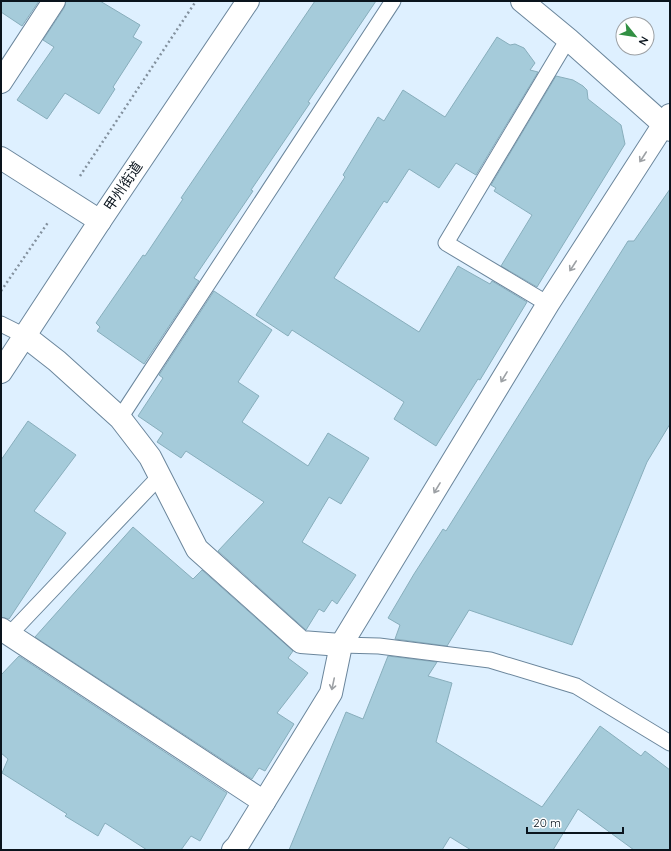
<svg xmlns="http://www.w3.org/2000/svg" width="671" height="851" viewBox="0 0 671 851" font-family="Quicksand,'Noto Sans JP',sans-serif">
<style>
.building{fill:#a5cbda;stroke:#88aebc}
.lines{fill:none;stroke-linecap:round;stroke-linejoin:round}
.lane-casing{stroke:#6b869c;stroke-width:17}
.street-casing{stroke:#6b869c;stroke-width:24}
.secondary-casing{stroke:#6b869c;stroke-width:24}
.highway-casing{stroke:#6b869c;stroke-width:24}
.path{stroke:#83919e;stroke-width:2.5;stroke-dasharray:2 3;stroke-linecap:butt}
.lane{stroke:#fff;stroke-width:15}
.street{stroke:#fff;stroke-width:22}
.secondary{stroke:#fff;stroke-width:22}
.highway{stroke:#fff;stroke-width:22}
.oneway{stroke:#9da1a5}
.labels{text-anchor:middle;stroke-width:4;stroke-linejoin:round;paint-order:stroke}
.street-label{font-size:14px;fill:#0a141d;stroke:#fff}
</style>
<rect width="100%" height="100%" fill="#def0ff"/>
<g class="building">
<polygon points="1,1 39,1 22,26 1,12"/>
<polygon points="66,1 100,1 140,25 133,37 142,42 113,87 115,89 99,114 65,93 47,119 17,100 54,47 43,40 64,8"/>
<polygon points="315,1 376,1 308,102 310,103 251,190 253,191 194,278 199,281 144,364 97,331 100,327 96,323 143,255 145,256 183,199 181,198"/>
<polygon points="497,37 510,45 515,44 524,48 535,63 530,70 538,72 476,175 456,163 439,188 409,169 387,203 384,201 334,278 419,332 458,266 490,284 492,281 527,302 480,380 478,379 436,446 394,419 404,402 292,330 288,336 256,315 345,177 343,175 378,117 384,121 403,90 445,117"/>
<polygon points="556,76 573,80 583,86 587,90 588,99 621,125 625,144 537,287 501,266 532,215 494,191 496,188 491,185"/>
<polygon points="670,189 670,424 647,462 572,645 469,610 447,646 395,639 400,625 388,618 414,574 443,529 446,531 628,241 634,241"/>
<polygon points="214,291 272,330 238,382 259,396 242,422 308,466 328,433 369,458 341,504 329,497 302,542 356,575 337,604 332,600 324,612 319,609 306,630 218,551 264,502 186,451 181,458 157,442 163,433 138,416 163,378 159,375"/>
<polygon points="28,421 76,455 34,511 66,533 9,619 1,617 1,460"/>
<polygon points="133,527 193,579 202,570 293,651 288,658 308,673 277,713 294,724 265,771 259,768 252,779 35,637"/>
<polygon points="19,656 227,793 200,841 191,836 181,850 147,850 105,823 98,836 65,816 67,814 2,773 8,759 1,753 1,675"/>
<polygon points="388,656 437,662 428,676 452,683 436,742 542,807 600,726 641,756 645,751 670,770 670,850 634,850 578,809 553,850 471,850 450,837 442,850 289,850 346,712 363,719"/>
</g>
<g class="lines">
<g class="lane-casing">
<g id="lane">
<polyline points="548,304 446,243 568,39"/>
<polyline points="1,324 25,336"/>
<polyline points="120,418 393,1"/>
<polyline points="9,635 160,476"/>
<polyline points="341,645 379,646 490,660 576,686 670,743"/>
</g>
</g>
<g class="street-casing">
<g id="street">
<polyline points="522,1 568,39 670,130"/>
<polyline points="1,82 54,1"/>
<polyline points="1,158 100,221"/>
<polyline points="25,336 57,361 120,418 150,457 197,549 301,642 341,645"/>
<polyline points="1,629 264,802"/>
<polyline points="233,850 237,846 331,693 341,645 548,304 664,124"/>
</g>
</g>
<g class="secondary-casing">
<polyline id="secondary" points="664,124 670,115"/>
</g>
<g class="highway-casing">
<polyline id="highway" points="1,372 100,221 248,1"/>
</g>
<g class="path">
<polyline points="80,176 196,1"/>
<polyline points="1,291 49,221"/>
</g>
<use href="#lane" class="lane"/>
<use href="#street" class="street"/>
<use href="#secondary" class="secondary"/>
<use href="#highway" class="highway"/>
</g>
<defs><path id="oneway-shaft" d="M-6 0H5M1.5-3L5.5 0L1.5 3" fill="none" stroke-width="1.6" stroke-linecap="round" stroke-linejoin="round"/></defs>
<g class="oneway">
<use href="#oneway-shaft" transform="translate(643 157) rotate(123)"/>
<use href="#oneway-shaft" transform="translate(573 266) rotate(123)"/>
<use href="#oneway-shaft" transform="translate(504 377) rotate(121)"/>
<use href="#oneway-shaft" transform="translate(437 488) rotate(121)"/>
<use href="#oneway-shaft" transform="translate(333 684) rotate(102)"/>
</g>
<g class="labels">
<g class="street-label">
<text transform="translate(123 186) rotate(-56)" y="5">甲州街道</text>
</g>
</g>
<rect width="671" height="851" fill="none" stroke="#0a141d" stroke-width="4"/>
<g transform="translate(635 36) rotate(120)"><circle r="19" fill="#ffffff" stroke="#9da1a5"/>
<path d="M0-3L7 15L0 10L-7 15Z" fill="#329043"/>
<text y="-6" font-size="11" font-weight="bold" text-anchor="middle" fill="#0a141d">N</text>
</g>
<path d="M527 827v6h96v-6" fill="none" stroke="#0a141d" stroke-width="2"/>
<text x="533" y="827" font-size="12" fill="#0a141d" stroke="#ffffff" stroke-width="3" paint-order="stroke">20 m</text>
</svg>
